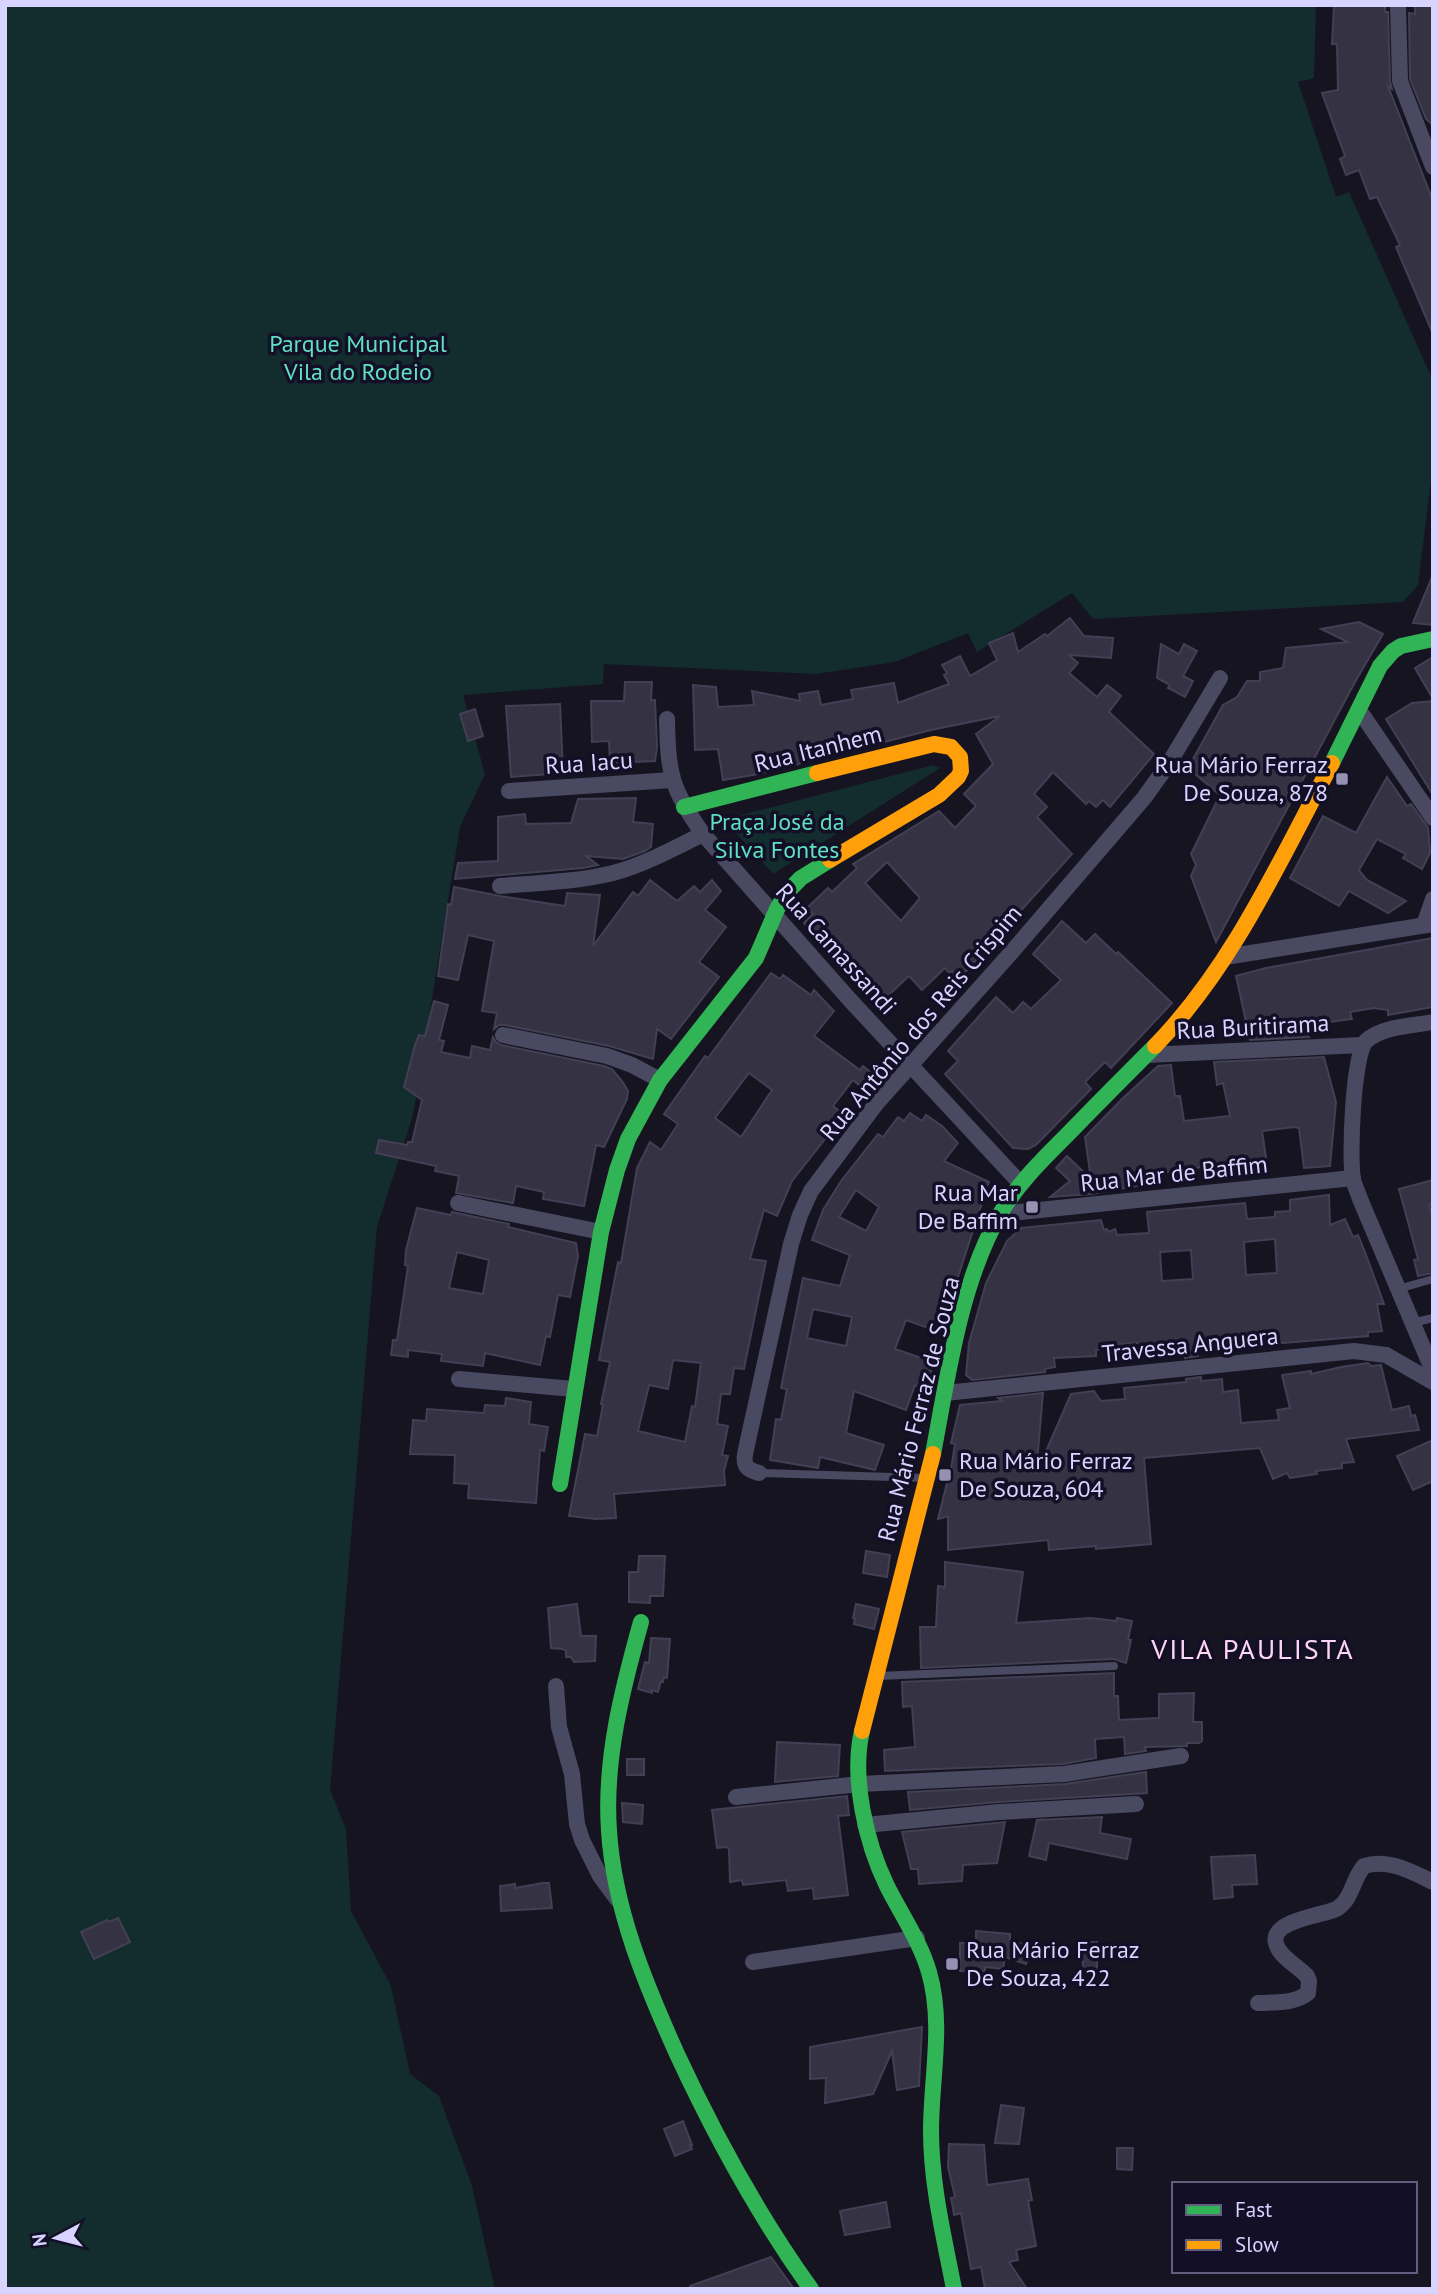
<svg xmlns="http://www.w3.org/2000/svg" width="1438" height="2294" viewBox="0 0 1438 2294" font-family="'PT Sans',sans-serif">
<style>
.green{fill:#132c2d}
.building{fill:#343243;stroke:#433f54;stroke-width:2;fill-rule:evenodd}
.lines{fill:none;stroke-linecap:round;stroke-linejoin:round}
.lane{stroke:#4a4962;stroke-width:8}
.street{stroke:#4a4962;stroke-width:16}
.fast{stroke:#30b455;stroke-width:16}
.slow{stroke:#ff9f0a;stroke-width:16}
.poi-dot{fill:#9591b1;stroke:#130f26;stroke-width:2.5}
.labels{text-anchor:middle;stroke-width:7;stroke-linejoin:round;paint-order:stroke}
.park-label{font-size:24px;fill:#5fe0c0;stroke:#130f26}
.street-label{font-size:24px;fill:#d9d4ff;stroke:#130f26}
.poi-label{font-size:24px;fill:#d9d4ff;stroke:#130f26;text-anchor:end}
.quarter-label{font-size:28px;letter-spacing:2px;fill:#ffd6f0;stroke:#130f26}
</style>
<rect width="100%" height="100%" fill="#161421"/>
<g class="green">
<polygon points="5,5 1316,5 1314,78 1298,82 1336,197 1349,192 1433,381 1433,465 1418,585 1403,602 1093,619 1072,593 977,652 968,633 895,662 816,674 604,664 603,684 463,695 485,774 460,827 413,1115 377,1227 330,1790 346,1829 351,1911 391,1986 410,2074 439,2096 472,2186 495,2289 5,2289"/>
<polygon points="933,765 940,768 773,874 727,823 730,818"/>
</g>
<g class="building">
<polygon points="1415,5 1433,6 1433,125 1426,119 1410,79 1409,13 1415,14"/>
<polygon points="1334,6 1385,6 1385,12 1388,12 1390,81 1392,89 1388,86 1433,201 1433,334 1396,247 1400,245 1377,197 1370,199 1359,170 1346,175 1340,159 1345,156 1322,93 1338,90 1337,44 1332,44"/>
<polygon points="1432,577 1433,625 1413,623"/>
<path d="M 1070,618 L 1084,636 L 1113,638 L 1111,658 L 1069,655 L 1078,663 L 1069,673 L 1097,697 L 1107,685 L 1121,696 L 1109,712 L 1154,754 L 1110,807 L 1103,800 L 1096,807 L 1089,801 L 1086,804 L 1053,772 L 1034,794 L 1047,807 L 1037,817 L 1072,854 L 959,979 L 952,971 L 949,973 L 945,968 L 922,990 L 909,976 L 879,1004 L 804,923 L 813,914 L 807,908 L 828,888 L 832,892 L 857,868 L 853,864 L 939,811 L 955,828 L 976,806 L 964,794 L 993,764 L 976,734 L 1000,716 L 931,730 L 759,774 L 723,780 L 718,749 L 695,750 L 693,685 L 716,687 L 718,707 L 754,705 L 752,691 L 800,701 L 799,694 L 818,691 L 821,705 L 853,699 L 851,690 L 894,683 L 898,703 L 949,684 L 944,675 L 947,673 L 942,665 L 960,656 L 970,676 L 997,660 L 989,643 L 1013,633 L 1018,652 L 1045,634 L 1047,636 ZM 887,862 L 920,898 L 901,921 L 865,883 Z"/>
<polygon points="1359,622 1383,634 1355,682 1216,942 1191,876 1196,865 1191,854 1220,795 1188,768 1223,705 1237,697 1247,681 1260,681 1260,672 1283,668 1286,648 1348,642 1321,629"/>
<polygon points="1161,644 1179,654 1184,644 1197,651 1183,676 1193,681 1185,697 1168,688 1170,685 1157,678"/>
<polygon points="1433,657 1433,699 1415,668"/>
<polygon points="625,682 652,682 651,700 655,700 657,747 655,761 610,763 609,741 592,742 591,701 624,701"/>
<polygon points="1433,701 1433,795 1386,719 1412,703"/>
<polygon points="560,704 563,773 511,777 506,706"/>
<polygon points="475,709 483,736 468,741 460,714"/>
<polygon points="1387,777 1407,806 1411,804 1428,827 1430,853 1422,869 1403,858 1406,854 1377,839 1359,870 1367,880 1406,901 1388,913 1349,891 1339,906 1290,878 1323,816 1356,833"/>
<polygon points="636,798 633,822 653,824 651,847 645,851 623,859 586,856 598,865 583,868 455,879 458,863 498,861 498,817 525,814 526,824 571,823 578,799"/>
<polygon points="650,880 677,901 694,886 700,892 712,880 721,891 705,910 726,927 699,962 719,977 671,1039 657,1029 653,1059 609,1046 505,1025 499,1025 494,1029 497,1013 482,1011 494,941 468,935 458,980 438,976 447,912 448,904 451,905 454,887 500,896 565,906 567,893 600,895 593,946 633,892 638,896"/>
<polygon points="1062,921 1086,943 1095,934 1116,954 1118,952 1172,1003 1111,1068 1105,1062 1085,1082 1091,1089 1036,1145 1028,1149 1013,1148 945,1074 958,1061 948,1051 996,997 1013,1013 1023,1002 1031,1009 1061,980 1033,954"/>
<polygon points="1433,938 1433,1007 1388,1015 1388,1010 1374,1008 1350,1012 1352,1019 1307,1025 1309,1037 1250,1040 1236,976 1266,968"/>
<path d="M 771,973 L 780,979 L 783,975 L 811,995 L 814,990 L 834,1011 L 814,1036 L 860,1070 L 863,1066 L 875,1076 L 864,1089 L 853,1080 L 833,1106 L 844,1115 L 792,1181 L 777,1216 L 764,1210 L 750,1259 L 766,1261 L 744,1369 L 734,1368 L 730,1394 L 721,1394 L 717,1424 L 728,1426 L 722,1455 L 728,1456 L 724,1471 L 725,1485 L 614,1494 L 616,1518 L 596,1519 L 569,1516 L 585,1434 L 597,1436 L 603,1405 L 601,1404 L 610,1362 L 599,1360 L 618,1262 L 621,1263 L 637,1168 L 650,1142 L 661,1150 L 678,1124 L 664,1114 L 705,1056 L 708,1058 ZM 749,1073 L 772,1090 L 741,1137 L 715,1118 ZM 673,1360 L 701,1363 L 695,1407 L 692,1406 L 685,1442 L 638,1431 L 649,1385 L 668,1389 Z"/>
<polygon points="434,1001 448,1005 439,1040 444,1041 441,1052 470,1058 472,1046 490,1050 493,1037 496,1042 501,1045 604,1066 612,1069 622,1081 628,1091 627,1099 604,1147 596,1145 584,1206 543,1199 544,1192 516,1186 513,1203 456,1193 459,1176 435,1171 436,1166 376,1153 379,1140 407,1145 408,1142 412,1142 422,1100 404,1087 415,1045 419,1035 425,1036"/>
<polygon points="1324,1057 1336,1102 1330,1166 1304,1168 1299,1128 1294,1127 1262,1131 1268,1171 1206,1176 1204,1167 1192,1168 1142,1176 1143,1185 1091,1194 1050,1197 1070,1181 1056,1168 1067,1156 1091,1179 1085,1137 1122,1099 1158,1066 1171,1065 1175,1096 1180,1096 1184,1121 1230,1116 1223,1083 1217,1085 1214,1062"/>
<path d="M 910,1113 L 922,1121 L 926,1115 L 942,1126 L 958,1143 L 944,1161 L 989,1182 L 980,1202 L 982,1203 L 940,1332 L 906,1320 L 895,1349 L 933,1362 L 927,1390 L 915,1385 L 906,1410 L 854,1391 L 846,1433 L 884,1445 L 875,1470 L 820,1457 L 818,1468 L 770,1460 L 776,1419 L 781,1420 L 787,1389 L 781,1388 L 803,1278 L 840,1286 L 850,1255 L 812,1240 L 823,1210 L 841,1181 L 878,1134 L 883,1137 L 898,1117 L 904,1121 ZM 856,1190 L 879,1207 L 866,1231 L 839,1217 ZM 813,1309 L 852,1317 L 846,1346 L 807,1338 Z"/>
<polygon points="1433,1180 1433,1203 1429,1205 1433,1218 1433,1273 1418,1276 1414,1260 1418,1259 1399,1189"/>
<path d="M 1329,1195 L 1330,1225 L 1345,1219 L 1353,1237 L 1358,1235 L 1368,1260 L 1384,1304 L 1377,1304 L 1382,1331 L 1368,1332 L 1368,1336 L 1197,1350 L 1198,1356 L 1185,1358 L 1184,1354 L 1140,1358 L 1140,1343 L 1109,1345 L 1109,1348 L 1096,1350 L 1096,1356 L 1054,1358 L 1055,1367 L 1045,1369 L 1045,1372 L 972,1380 L 966,1375 L 969,1343 L 986,1283 L 1007,1241 L 1021,1228 L 1101,1220 L 1104,1230 L 1107,1229 L 1108,1232 L 1115,1229 L 1117,1235 L 1149,1233 L 1147,1212 L 1245,1203 L 1247,1219 L 1275,1217 L 1275,1212 L 1290,1211 L 1290,1200 ZM 1275,1239 L 1277,1273 L 1246,1275 L 1244,1242 ZM 1191,1250 L 1193,1279 L 1162,1281 L 1160,1252 Z"/>
<path d="M 417,1208 L 451,1215 L 452,1212 L 509,1224 L 508,1227 L 576,1243 L 578,1256 L 570,1297 L 558,1295 L 550,1337 L 546,1336 L 540,1365 L 485,1353 L 483,1366 L 441,1361 L 442,1354 L 408,1350 L 408,1357 L 391,1355 L 393,1340 L 397,1340 L 408,1266 L 405,1265 L 406,1250 ZM 457,1252 L 489,1260 L 483,1294 L 449,1288 Z"/>
<polygon points="1368,1363 1371,1366 1381,1365 1392,1410 1409,1406 1411,1416 1415,1415 1419,1430 1346,1439 1354,1462 1342,1463 1342,1468 1316,1471 1317,1474 1290,1478 1287,1473 1273,1479 1260,1448 1144,1458 1151,1544 1096,1549 1096,1546 1049,1550 1048,1540 948,1550 948,1516 938,1519 952,1463 955,1444 951,1443 960,1405 1002,1401 998,1398 1043,1393 1036,1474 1071,1394 1094,1391 1101,1401 1125,1399 1124,1388 1186,1382 1186,1379 1201,1377 1201,1381 1222,1379 1223,1392 1238,1390 1241,1423 1279,1420 1277,1410 1290,1408 1282,1375 1311,1371 1311,1374 1341,1367"/>
<polygon points="506,1398 531,1402 529,1424 548,1427 544,1451 540,1450 536,1503 468,1498 469,1484 454,1483 455,1455 410,1454 413,1420 426,1421 427,1409 484,1413 485,1405 505,1406"/>
<polygon points="1433,1440 1433,1481 1413,1490 1397,1456"/>
<polygon points="866,1551 890,1555 887,1577 863,1573"/>
<polygon points="639,1556 665,1556 663,1596 650,1596 650,1603 629,1602 629,1572 638,1572"/>
<polygon points="945,1562 1023,1572 1016,1623 1091,1618 1116,1621 1117,1618 1132,1621 1128,1640 1131,1640 1126,1663 1114,1659 921,1668 920,1627 936,1627 938,1586 945,1587"/>
<polygon points="577,1604 581,1636 596,1636 595,1661 574,1662 571,1657 566,1657 566,1651 563,1649 551,1648 548,1608"/>
<polygon points="856,1604 879,1609 874,1629 854,1624 855,1619 853,1618"/>
<polygon points="651,1638 670,1639 667,1678 664,1677 663,1682 661,1681 658,1692 652,1690 652,1693 638,1689 645,1662 649,1663"/>
<polygon points="1114,1673 1114,1696 1118,1696 1119,1720 1159,1718 1159,1694 1194,1693 1193,1722 1202,1722 1202,1741 1199,1743 1187,1743 1187,1746 1145,1747 1146,1751 1125,1754 1124,1737 1095,1739 1096,1758 1063,1764 885,1771 884,1750 915,1747 912,1706 903,1707 902,1682"/>
<polygon points="777,1742 840,1745 838,1776 775,1782"/>
<rect x="627" y="1759" width="17" height="16"/>
<polygon points="1146,1772 1147,1793 998,1802 910,1810 908,1792 1065,1784"/>
<polygon points="847,1796 849,1815 838,1816 848,1895 814,1899 813,1888 788,1891 786,1880 743,1885 742,1880 730,1882 729,1849 727,1847 717,1848 712,1810"/>
<polygon points="622,1803 643,1805 642,1824 623,1822"/>
<polygon points="1102,1817 1100,1833 1131,1839 1127,1859 1049,1843 1046,1860 1029,1856 1037,1820"/>
<polygon points="1005,1822 997,1863 963,1865 962,1881 919,1884 918,1869 911,1869 902,1832"/>
<polygon points="1255,1855 1257,1884 1232,1885 1233,1897 1214,1899 1211,1857"/>
<polygon points="543,1883 549,1883 552,1908 501,1911 500,1886 515,1884 515,1888"/>
<polygon points="118,1918 130,1942 94,1959 81,1932 107,1920 109,1922"/>
<polygon points="976,1931 1010,1934 1010,1940 1013,1940 1013,1943 1033,1944 1026,1964 1005,1957 1003,1969 985,1967 985,1971 960,1971 960,1943 976,1943"/>
<polygon points="1082,1942 1097,1942 1097,1971 1083,1971"/>
<polygon points="922,2027 919,2086 897,2090 892,2051 873,2094 825,2103 826,2078 810,2079 810,2047"/>
<polygon points="1001,2105 1024,2108 1019,2144 995,2143"/>
<polygon points="683,2121 692,2145 690,2145 692,2149 675,2156 664,2129"/>
<polygon points="949,2144 984,2145 987,2185 1028,2179 1032,2200 1028,2201 1036,2246 1016,2250 1018,2260 1009,2262 1027,2289 985,2289 981,2267 971,2269 961,2213 954,2215 953,2208 951,2198 955,2197 948,2167"/>
<polygon points="1117,2148 1133,2148 1132,2170 1117,2169"/>
<polygon points="886,2202 890,2227 845,2235 840,2211"/>
<polygon points="771,2257 794,2289 690,2289 690,2286"/>
</g>
<g class="lines">
<g class="lane">
<polyline points="1398,1289 1433,1279"/>
<polyline points="1412,1323 1433,1318"/>
<polyline points="759,1473 925,1478"/>
<polyline points="878,1676 1114,1666"/>
</g>
<g class="street">
<polyline points="1398,5 1400,81 1433,167"/>
<polyline points="1359,710 1433,818"/>
<path d="M 667,719 C 668,774 671,789 703,834 L 850,1000 L 1021,1184"/>
<polyline points="509,791 672,780"/>
<path d="M 500,886 C 537,883 576,882 613,873 C 644,865 674,848 703,834"/>
<polyline points="1424,925 1433,899"/>
<polyline points="1225,957 1433,924"/>
<path d="M 1433,1022 C 1412,1026 1383,1026 1366,1041 C 1353,1054 1349,1158 1353,1179 C 1354,1185 1358,1192 1360,1199 L 1433,1371"/>
<polyline points="503,1035 607,1056 632,1065 660,1080"/>
<polyline points="1146,1055 1362,1045"/>
<polyline points="458,1203 601,1232"/>
<polyline points="1000,1214 1353,1178"/>
<polyline points="459,1379 574,1389"/>
<polyline points="945,1393 1354,1351 1386,1355 1433,1382"/>
<path d="M 759,1473 C 748,1470 743,1467 745,1454 L 791,1244 L 800,1215 L 811,1191 L 876,1104 L 1010,954 L 1144,798 L 1169,763 L 1220,678"/>
<polyline points="556,1686 559,1727 572,1774 577,1824 582,1840 600,1876 617,1899"/>
<polyline points="736,1797 860,1784 1064,1774 1181,1756"/>
<polyline points="865,1825 999,1812 1136,1804"/>
<polyline points="753,1962 917,1938"/>
<path d="M 1258,2003 C 1275,2002 1294,2004 1308,1993 L 1309,1981 L 1307,1976 C 1299,1968 1289,1962 1282,1954 C 1254,1920 1324,1917 1338,1908 C 1352,1899 1353,1878 1364,1866 C 1388,1858 1412,1872 1433,1882"/>
</g>
<g class="fast">
<polyline points="1332,763 1380,666 1393,651 1401,646 1433,639"/>
<polyline points="684,807 817,773"/>
<path d="M 933,1454 C 948,1375 960,1284 1000,1214 C 1018,1183 1044,1158 1069,1133 C 1097,1104 1126,1075 1155,1046"/>
<polyline points="560,1484 601,1232 617,1170 628,1139 660,1080 756,958 777,909 788,891 801,878 830,860"/>
<path d="M 641,1622 C 622,1690 604,1760 609,1831 C 614,1909 645,1983 677,2054 C 715,2136 758,2215 811,2289"/>
<path d="M 862,1731 C 851,1778 866,1843 887,1886 C 901,1914 920,1941 929,1972 C 944,2024 931,2078 931,2131 C 931,2184 944,2237 954,2289"/>
</g>
<g class="slow">
<polyline points="817,773 934,744 951,747 960,757 961,771 958,777 939,795 830,860"/>
<path d="M 1155,1046 C 1233,966 1280,860 1332,763"/>
<polyline points="862,1731 933,1454"/>
</g>
</g>
<g class="poi-dot">
<rect x="1335" y="772" width="14" height="14" rx="3.5"/>
<rect x="1025" y="1200" width="14" height="14" rx="3.5"/>
<rect x="938" y="1468" width="14" height="14" rx="3.5"/>
<rect x="945" y="1957" width="14" height="14" rx="3.5"/>
</g>
<g class="labels">
<g class="park-label">
<text x="358" y="352">Parque Municipal<tspan x="358" dy="28">Vila do Rodeio</tspan></text>
<text x="777" y="830">Praça José da<tspan x="777" dy="28">Silva Fontes</tspan></text>
</g>
<g class="street-label">
<text transform="translate(818 749) rotate(-14)" y="8">Rua Itanhem</text>
<text transform="translate(589 763) rotate(-4)" y="8">Rua Iacu</text>
<text transform="translate(836 949) rotate(48)" y="8">Rua Camassandi</text>
<text transform="translate(921 1023) rotate(-50)" y="8">Rua Antônio dos Reis Crispim</text>
<text transform="translate(1253 1027) rotate(-3)" y="8">Rua Buritirama</text>
<text transform="translate(1174 1174) rotate(-6)" y="8">Rua Mar de Baffim</text>
<text transform="translate(1190 1345) rotate(-6)" y="8">Travessa Anguera</text>
<text transform="translate(919 1409) rotate(-76)" y="8">Rua Mário Ferraz de Souza</text>
</g>
<g class="poi-label">
<text x="1328" y="773">Rua Mário Ferraz<tspan x="1328" dy="28">De Souza, 878</tspan></text>
<text x="1018" y="1201">Rua Mar<tspan x="1018" dy="28">De Baffim</tspan></text>
<text x="959" y="1469" text-anchor="start">Rua Mário Ferraz<tspan x="959" dy="28">De Souza, 604</tspan></text>
<text x="966" y="1958" text-anchor="start">Rua Mário Ferraz<tspan x="966" dy="28">De Souza, 422</tspan></text>
</g>
<g class="quarter-label">
<text x="1253" y="1659">VILA PAULISTA</text>
</g>
</g>
<rect width="1438" height="2294" fill="none" stroke="#d9d4ff" stroke-width="14"/>
<rect x="1172" y="2182" width="245" height="91" fill="#130f26" stroke="#625e7d" stroke-width="2"/>
<rect x="1186" y="2205" width="35" height="10" fill="#30b455" stroke="#625e7d" stroke-width="2"/>
<text x="1235" y="2217" font-size="21" fill="#d9d4ff">Fast</text>
<rect x="1186" y="2240" width="35" height="10" fill="#ff9f0a" stroke="#625e7d" stroke-width="2"/>
<text x="1235" y="2252" font-size="21" fill="#d9d4ff">Slow</text>
<g transform="translate(56 2238) rotate(263)" stroke="#130f26" stroke-width="5" paint-order="stroke">
<path d="M0-5L12 26L0 18L-12 26Z" fill="#d9d4ff"/>
<text y="-10" font-size="19" font-weight="bold" text-anchor="middle" fill="#d9d4ff">N</text>
</g>
</svg>
